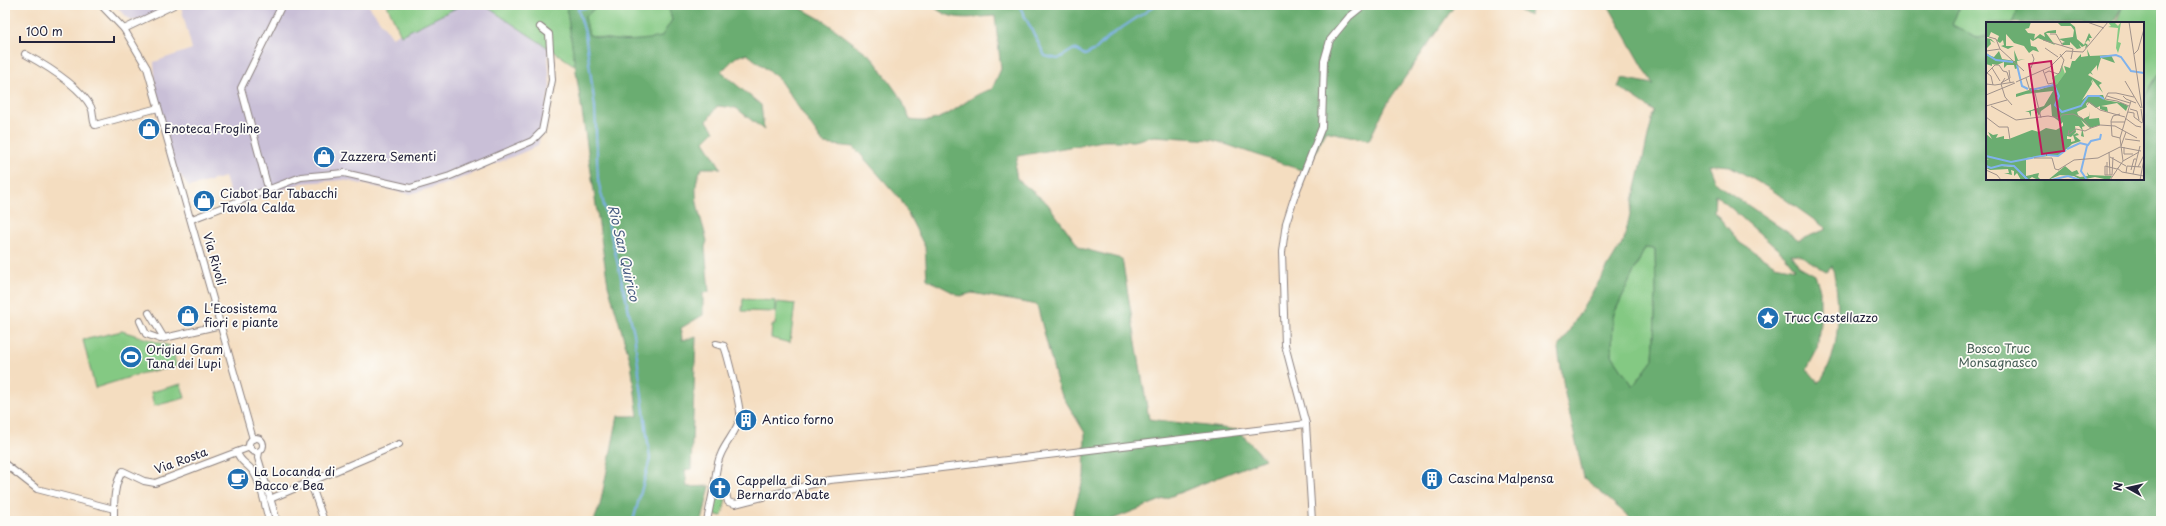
<svg xmlns="http://www.w3.org/2000/svg" width="2166" height="526" viewBox="0 0 2166 526" font-family="'Playpen Sans',sans-serif">
<style>
.industrial{fill:#c9bfd7}
.green{fill:#84c983;stroke:#53765f}
.forest{fill:#6bad71;stroke:#466856;fill-rule:evenodd}
.lines{fill:none;stroke-linecap:round;stroke-linejoin:round}
.stream{stroke:#7fb2ec;stroke-width:2}
.minor-casing{stroke:#8b807e;stroke-width:8}
.minor{stroke:#fff;stroke-width:6}
.labels{text-anchor:middle;stroke-width:3.5;stroke-linejoin:round;paint-order:stroke}
.poi-label{font-size:12px;fill:#22223b;stroke:#fdfcf7;text-anchor:start}
.street-label{font-size:12px;fill:#22223b;stroke:#fdfcf7}
.park-label{font-size:12px;fill:#445c54;stroke:#fdfcf7}
.water-label{font-size:13px;font-style:italic;fill:#475c82;stroke:#fdfcf7}
.inset-river{fill:none;stroke:#7fb2ec;stroke-width:2}
.inset-road{fill:none;stroke:#a0928b;stroke-width:1}
.view{fill:#c2185b;fill-opacity:0.15;stroke:#c2185b;stroke-width:2}
.inset-edge{fill:none;stroke:#22223b;stroke-width:2}
</style>
<rect width="100%" height="100%" fill="#fdfcf7"/>
<filter id="ink" filterUnits="userSpaceOnUse"><feTurbulence type="fractalNoise" baseFrequency=".025" numOctaves="2"/><feDisplacementMap in="SourceGraphic" scale="8" xChannelSelector="R" yChannelSelector="G"/><feConvolveMatrix kernelMatrix="1 2 1 2 8 2 1 2 1" color-interpolation-filters="sRGB"/></filter>
<filter id="wash" filterUnits="userSpaceOnUse"><feTurbulence type="fractalNoise" baseFrequency=".012" numOctaves="4" result="noise"/><feDisplacementMap in="SourceGraphic" scale="16" xChannelSelector="R" yChannelSelector="G"/><feGaussianBlur stdDeviation="0.9" result="paint"/><feColorMatrix in="noise" values="0 0 0 0 0 0 0 0 0 0 0 0 0 0 0 0 0 1.4 0 .05"/><feComposite in="paint" operator="in"/></filter>
<g filter="url(#wash)">
<rect width="100%" height="100%" fill="#f4ddc0"/>
<polygon class="industrial" points="115,5 368,5 392,37 452,5 505,5 546,22 550,87 538,146 452,182 410,194 343,180 302,183 234,207 225,177 189,187 169,160 157,112 154,62 192,49 181,7 131,21"/>
<g class="green">
<polygon points="387,5 462,5 401,35"/>
<polygon points="484,5 566,5 577,67"/>
<path d="M 619,5 L 668,5 L 672,20 L 661,38 C 634,42 616,42 589,35 L 585,17 L 595,8 Z"/>
<polygon points="1960,5 2017,5 2019,15 2014,23 1987,23 1987,36 1979,38 1952,25"/>
<polygon points="2123,5 2161,5 2161,70 2143,99 2143,23 2116,23"/>
<polygon points="1645,248 1655,249 1656,293 1653,360 1633,386 1612,355 1613,316"/>
<polygon points="743,299 775,301 775,312 742,311"/>
<polygon points="777,302 795,304 790,343 771,338 772,325 775,325"/>
<polygon points="122,331 173,347 176,367 143,373 95,388 83,340"/>
<polygon points="181,384 185,398 154,406 151,392"/>
<polygon points="716,499 726,499 722,516 713,515"/>
</g>
<g class="forest">
<path d="M 566,5 L 619,5 L 595,8 L 585,17 L 589,35 C 616,42 634,42 661,37 L 672,20 L 668,5 L 795,5 L 824,21 L 872,57 L 902,100 L 910,120 C 950,127 959,98 992,89 L 1001,69 L 995,16 C 972,17 950,23 932,5 L 1455,5 L 1388,102 L 1369,140 L 1325,131 L 1307,172 L 1213,140 L 1154,136 L 1134,141 L 1103,141 L 1018,156 L 1015,168 L 1017,179 L 1047,203 L 1080,248 L 1122,259 L 1149,419 L 1238,430 L 1265,459 L 1108,521 L 1071,521 L 1084,477 L 1085,433 L 1059,390 L 1037,305 L 972,293 L 960,296 L 927,279 L 925,247 L 901,200 L 854,147 L 824,144 L 778,78 L 747,54 L 736,57 L 721,72 L 761,105 L 764,130 L 736,108 L 717,106 L 707,121 L 714,131 L 704,141 L 721,168 L 702,168 C 688,189 702,219 707,241 L 705,247 L 709,292 L 703,293 L 703,315 L 681,328 L 682,340 L 696,337 L 691,469 L 685,470 L 687,487 L 710,486 L 702,521 L 594,521 L 600,505 L 618,416 L 638,416 L 631,363 L 608,285 Z"/>
<polygon points="1511,5 1533,5 1529,16"/>
<path d="M 1608,5 L 1960,5 L 1952,25 L 1979,38 L 1987,36 L 1987,179 L 2143,179 L 2143,99 L 2161,70 L 2161,521 L 1634,521 L 1584,478 L 1565,394 L 1558,349 L 1624,240 L 1654,111 L 1618,87 L 1622,78 L 1653,84 ZM 1708,164 L 1730,166 L 1772,190 L 1827,229 L 1799,240 L 1721,187 L 1715,182 ZM 1715,194 L 1785,256 L 1795,269 L 1775,265 L 1740,243 L 1714,211 ZM 1645,248 L 1655,249 L 1656,293 L 1653,360 L 1633,386 L 1612,355 L 1613,316 ZM 1791,254 L 1800,255 L 1826,271 L 1832,266 C 1841,299 1842,354 1819,383 L 1807,369 L 1817,350 L 1820,322 L 1820,290 L 1815,275 L 1799,266 Z"/>
<polygon points="2020,5 2123,5 2113,23 2012,23"/>
</g>
<g class="lines">
<g class="stream">
<polyline points="600,5 578,9 585,33 595,107 598,180 634,333 650,459 633,521"/>
<polyline points="1019,5 1045,56 1058,59 1074,49 1085,55 1095,50 1108,37 1156,5"/>
</g>
</g>
</g>
<g filter="url(#ink)">
<g class="lines">
<g class="minor-casing">
<g id="minor">
<polyline points="101,5 124,29 147,68 253,439"/>
<polyline points="124,29 174,5"/>
<path d="M 25,54 C 45,65 80,86 91,107 C 94,113 92,119 95,125 L 158,108"/>
<polyline points="268,188 241,88 282,5"/>
<polyline points="192,219 301,177 344,173 410,188 450,176 532,141 542,131 552,80 549,34 540,27"/>
<polyline points="149,313 164,338"/>
<polyline points="140,321 146,334 160,339 221,325"/>
<circle cx="256" cy="445" r="7"/>
<path d="M 237,452 C 240,463 249,464 254,473 C 262,486 265,506 269,521"/>
<polyline points="259,452 258,458 277,521"/>
<polyline points="5,464 37,489 114,509"/>
<polyline points="310,481 324,521"/>
<path d="M 715,481 C 716,472 717,462 721,454 C 726,442 737,431 740,418 C 742,412 727,353 724,346 L 716,344"/>
<polyline points="270,499 399,444"/>
<path d="M 114,521 C 114,506 113,484 123,471 L 144,481 L 155,483 L 250,447"/>
<polyline points="707,521 715,481 724,484 728,502 735,504 829,480 883,475 1306,424"/>
<polyline points="1312,521 1306,424 1285,345 1282,252 1286,223 1295,195 1322,127 1324,61 1330,40 1349,17 1364,5"/>
</g>
</g>
<use href="#minor" class="minor"/>
</g>
</g>
<defs>
<g id="shop-disc" transform="scale(1.15)"><circle r="9.5" fill="#1f6fb2" stroke="#fdfcf7"/><path d="M-5-2.5h2.3a2.7 3.5 0 0 1 5.4 0H5L5.5 6h-11ZM-1.5-2.5h3a1.5 2.3 0 0 0-3 0Z" fill="#fff"/></g>
<g id="sight-disc" transform="scale(1.15)"><circle r="9.5" fill="#1f6fb2" stroke="#fdfcf7"/><path d="M0-6L1.8-2.2L6-1.7L2.9 1.2L3.7 5.4L0 3.3L-3.7 5.4L-2.9 1.2L-6-1.7L-1.8-2.2Z" fill="#fff"/></g>
<g id="stadium-disc" transform="scale(1.15)"><circle r="9.5" fill="#1f6fb2" stroke="#fdfcf7"/><path d="M0-5a6.5 5 0 1 0 0 10a6.5 5 0 1 0 0-10ZM-3.5-1.8h7v3.6h-7Z" fill="#fff"/></g>
<g id="building-disc" transform="scale(1.15)"><circle r="9.5" fill="#1f6fb2" stroke="#fdfcf7"/><path d="M-4-6H4V6H1V3H-1V6H-4ZM-2.5-4.3h1.7v1.8h-1.7ZM.8-4.3h1.7v1.8H.8ZM-2.5-1h1.7V.8h-1.7ZM.8-1h1.7V.8H.8Z" fill="#fff"/></g>
<g id="cafe-disc" transform="scale(1.15)"><circle r="9.5" fill="#1f6fb2" stroke="#fdfcf7"/><path d="M-5.5-4.5H6V0H3Q3 3.5 0 3.5H-2.5Q-5.5 3.5-5.5 0ZM3-3.2v2h1.7v-2ZM-6 4.5H4V6H-6Z" fill="#fff"/></g>
<g id="church-disc" transform="scale(1.15)"><circle r="9.5" fill="#1f6fb2" stroke="#fdfcf7"/><path d="M-1.2-6h2.4v3.5h3.3v2.4h-3.3V6h-2.4V-.1h-3.3v-2.4h3.3Z" fill="#fff"/></g>
</defs>
<g fill-rule="evenodd">
<use href="#shop-disc" x="149" y="129"/>
<use href="#shop-disc" x="324" y="157"/>
<use href="#shop-disc" x="204" y="201"/>
<use href="#shop-disc" x="188" y="316"/>
<use href="#sight-disc" x="1768" y="318"/>
<use href="#stadium-disc" x="131" y="357"/>
<use href="#building-disc" x="746" y="420"/>
<use href="#cafe-disc" x="238" y="479"/>
<use href="#building-disc" x="1432" y="479"/>
<use href="#church-disc" x="720" y="488"/>
</g>
<g class="labels">
<g class="poi-label">
<text x="164" y="133">Enoteca Frogline</text>
<text x="340" y="161">Zazzera Sementi</text>
<text x="220" y="198">Ciabot Bar Tabacchi<tspan x="220" dy="14">Tavola Calda</tspan></text>
<text x="204" y="313">L'Ecosistema<tspan x="204" dy="14">fiori e piante</tspan></text>
<text x="1784" y="322">Truc Castellazzo</text>
<text x="146" y="354">Origial Gram<tspan x="146" dy="14">Tana dei Lupi</tspan></text>
<text x="762" y="424">Antico forno</text>
<text x="254" y="476">La Locanda di<tspan x="254" dy="14">Bacco e Bea</tspan></text>
<text x="1448" y="483">Cascina Malpensa</text>
<text x="736" y="485">Cappella di San<tspan x="736" dy="14">Bernardo Abate</tspan></text>
</g>
<g class="street-label">
<text transform="translate(214 259) rotate(74)" y="4">Via Rivoli</text>
<text transform="translate(181 461) rotate(-20)" y="4">Via Rosta</text>
</g>
<g class="park-label">
<text x="1998" y="353">Bosco Truc<tspan x="1998" dy="14">Monsagnasco</tspan></text>
</g>
<g class="water-label">
<text transform="translate(624 253) rotate(77)" y="5">Rio San Quirico</text>
</g>
</g>
<g transform="translate(1986 22)">
<rect width="158" height="158" fill="#f4ddc0"/>
<path d="M 122,0 L 128,0 L 132,4 L 135,0 L 132,20 L 135,21 L 132,31 L 130,26 L 132,6 L 122,5 L 125,4 ZM 76,43 L 79,52 L 71,62 L 66,63 L 68,59 L 66,56 L 73,51 Z" fill="#84c983"/>
<path d="M 0,0 L 45,0 L 43,6 L 39,7 L 42,11 L 49,12 L 48,17 L 54,12 L 59,15 L 58,11 L 62,9 L 70,8 L 70,11 L 60,11 L 69,23 L 52,16 L 47,19 L 44,17 L 45,24 L 50,25 L 53,30 L 47,28 L 43,31 L 38,24 L 28,21 L 20,12 L 20,24 L 28,24 L 22,27 L 15,24 L 18,23 L 17,18 L 14,21 L 11,19 L 13,14 L 5,10 L 3,15 L 0,15 ZM 71,0 L 83,0 L 89,5 L 91,17 L 98,23 L 103,11 L 106,16 L 103,16 L 104,20 L 102,18 L 99,21 L 102,23 L 99,27 L 100,23 L 96,25 L 93,22 L 95,26 L 91,27 L 84,20 L 84,23 L 77,23 L 76,21 L 79,20 L 73,17 L 87,15 L 88,8 L 85,4 L 75,4 ZM 0,16 L 5,17 L 9,21 L 4,18 L 5,22 L 1,26 L 0,31 L 5,34 L 8,35 L 13,29 L 16,37 L 29,39 L 28,28 L 32,38 L 39,37 L 31,39 L 33,53 L 32,46 L 29,47 L 28,43 L 21,43 L 18,46 L 18,40 L 11,43 L 6,42 L 6,44 L 0,42 ZM 101,27 L 104,34 L 125,33 L 129,41 L 115,36 L 111,49 L 111,43 L 105,50 L 107,53 L 104,51 L 102,53 L 116,61 L 113,63 L 117,71 L 106,57 L 107,61 L 105,58 L 106,62 L 96,78 L 102,73 L 117,73 L 119,78 L 136,81 L 142,84 L 140,89 L 131,81 L 115,84 L 121,85 L 122,90 L 114,87 L 114,84 L 110,86 L 102,80 L 100,82 L 101,85 L 91,90 L 92,93 L 97,97 L 103,94 L 104,89 L 103,97 L 113,96 L 114,103 L 104,106 L 95,98 L 99,104 L 96,105 L 98,115 L 95,114 L 96,108 L 93,104 L 89,104 L 90,110 L 85,115 L 81,114 L 81,117 L 85,117 L 85,120 L 89,119 L 87,113 L 91,111 L 93,113 L 89,114 L 95,119 L 86,122 L 74,133 L 40,136 L 40,154 L 53,151 L 52,155 L 54,157 L 52,158 L 46,155 L 42,158 L 25,143 L 5,146 L 0,143 L 0,137 L 3,138 L 0,136 L 0,112 L 6,117 L 2,110 L 7,113 L 12,112 L 10,116 L 18,114 L 18,117 L 23,117 L 46,108 L 53,110 L 60,106 L 70,108 L 77,104 L 77,100 L 74,103 L 74,100 L 66,94 L 65,82 L 55,89 L 53,94 L 50,88 L 45,89 L 45,95 L 43,90 L 39,90 L 58,84 L 67,69 L 40,72 L 30,75 L 30,72 L 43,68 L 44,66 L 52,68 L 71,62 L 80,50 L 78,44 L 84,46 L 86,39 L 89,39 L 95,32 L 95,35 L 102,34 ZM 17,144 L 28,145 L 41,158 L 35,158 L 31,151 L 28,154 L 28,149 L 25,148 L 26,153 L 18,151 L 23,151 L 22,147 L 4,148 L 0,146 ZM 79,144 L 86,150 L 91,148 L 93,152 L 89,153 L 94,155 L 102,154 L 101,150 L 103,153 L 126,154 L 123,158 L 109,155 L 95,158 L 88,154 L 74,153 L 62,158 Z" fill="#6bad71"/>
<path class="inset-river" d="M 0,32 L 10,38 L 27,40M 114,35 L 130,33 L 135,35 L 145,49 L 158,51M 31,43 L 36,64 L 42,67M 45,68 L 68,63 L 73,74 L 69,83 L 76,90 L 95,84 L 102,74 L 113,74 L 118,77M 81,127 L 94,121 L 102,123 L 105,119 L 114,117 L 115,112M 61,133 L 72,134 L 80,128M 0,134 L 25,140 L 60,133M 0,144 L 5,146 L 16,143 L 28,144 L 42,158M 65,158 L 82,154 L 94,158M 101,158 L 95,149 L 101,124"/>
<path class="inset-road" d="M 101,0 L 118,6M 143,0 L 156,86M 64,12 L 70,12 L 77,24 L 87,27 L 85,37M 3,15 L 10,17 L 14,27 L 38,49M 57,18 L 77,24M 59,26 L 72,35M 0,29 L 14,27M 148,32 L 152,28 L 158,7M 9,43 L 13,43 L 17,49 L 21,50 L 24,60M 6,46 L 14,59M 45,46 L 48,37 L 46,32M 57,48 L 62,62 L 67,61M 1,51 L 5,54 L 7,63M 59,51 L 63,49 L 72,52 L 74,50 L 78,38 L 74,32M 0,52 L 9,43M 48,52 L 64,45 L 80,29 L 97,30 L 122,0M 19,56 L 15,62 L 19,75 L 26,83M 40,56 L 44,69 L 49,71 L 55,96M 0,59 L 0,62 L 9,63 L 28,60M 139,59 L 155,86M 30,60 L 48,52M 15,61 L 24,56 L 23,48M 130,71 L 122,71 L 119,77 L 131,79 L 143,84M 130,71 L 148,75M 0,73 L 29,61M 121,74 L 144,81M 137,74 L 140,77 L 150,81M 101,83 L 103,80 L 114,88 L 139,95M 0,84 L 21,78M 5,84 L 30,98 L 62,94 L 74,96 L 76,93 L 87,92 L 96,96 L 105,106 L 114,103 L 129,104 L 151,116M 144,87 L 151,89 L 153,98M 155,87 L 157,101M 142,90 L 148,91 L 148,95 L 156,101M 134,92 L 127,94 L 125,99 L 126,114 L 134,116M 0,95 L 13,105 L 22,105 L 24,118M 139,96 L 150,104 L 155,105M 125,100 L 139,100M 83,108 L 82,113 L 90,107 L 99,109 L 105,106M 139,117 L 154,119M 135,124 L 140,110M 138,125 L 138,132 L 147,132M 123,130 L 124,153M 124,135 L 140,144M 48,136 L 66,136 L 69,147 L 73,148M 137,139 L 134,116 L 145,79M 152,145 L 158,133M 131,146 L 136,150 L 158,154M 0,148 L 11,153 L 15,158M 72,148 L 88,138 L 112,136 L 134,125 L 155,129M 145,148 L 148,137 L 150,137M 140,151 L 141,144 L 155,145M 147,152 L 154,124M 121,153 L 121,140M 126,153 L 119,153 L 119,144 L 131,147M 126,153 L 127,135M 124,158 L 137,139 L 153,130M 154,158 L 158,137"/>
<path class="view" d="M 65,39 L 78,129 L 56,132 L 43,42 Z"/>
<rect width="158" height="158" class="inset-edge"/>
</g>
<rect width="2166" height="526" fill="none" stroke="#fdfcf7" stroke-width="20"/>
<g transform="translate(2128 488) rotate(278)" stroke="#fdfcf7" stroke-width="3" paint-order="stroke">
<path d="M0-3L7 15L0 10L-7 15Z" fill="#22223b"/>
<text y="-6" font-size="11" font-weight="bold" text-anchor="middle" fill="#22223b">N</text>
</g>
<path d="M20 36v6h94v-6" fill="none" stroke="#22223b" stroke-width="2"/>
<text x="26" y="36" font-size="12" fill="#22223b" stroke="#fdfcf7" stroke-width="3" paint-order="stroke">100 m</text>
</svg>
